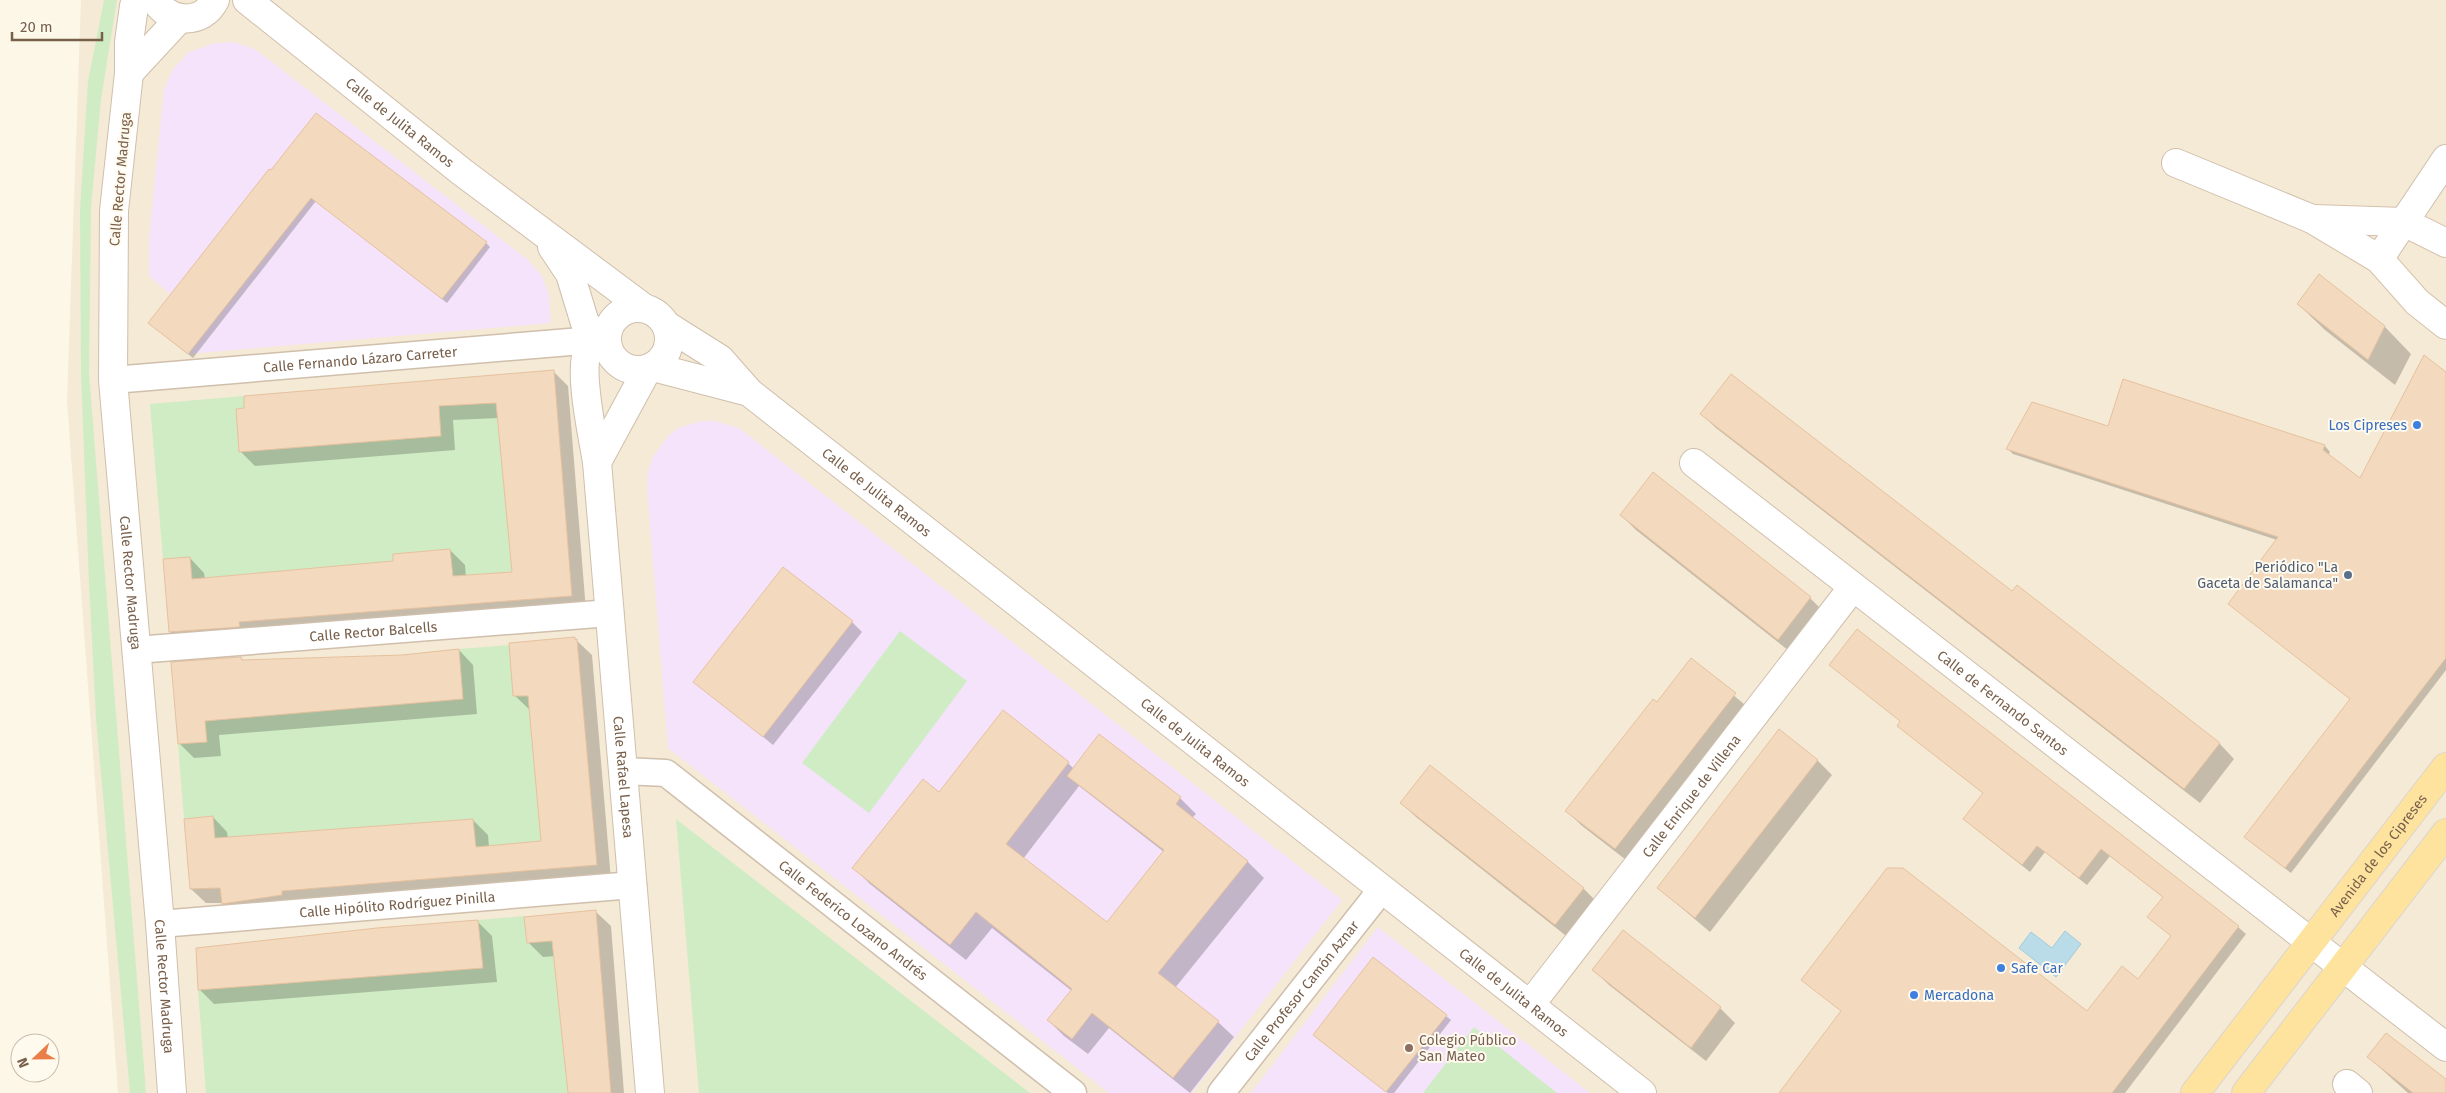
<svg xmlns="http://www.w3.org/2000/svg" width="2446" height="1093" viewBox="0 0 2446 1093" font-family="'Fira Sans',sans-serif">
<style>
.residential{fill:#f5ead5}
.education{fill:#f4e3fa}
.green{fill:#d0ecc5}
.water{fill:#badce8;stroke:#a0cbda}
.shadow{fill:#0003;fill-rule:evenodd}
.building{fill:#f3d9be;stroke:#e6c19e}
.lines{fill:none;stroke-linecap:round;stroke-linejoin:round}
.pedestrian-casing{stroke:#cfbfac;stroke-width:29}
.minor-casing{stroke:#cfbfac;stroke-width:30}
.secondary-casing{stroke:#d5c2ac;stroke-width:30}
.primary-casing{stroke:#dcd5d0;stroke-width:30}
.pedestrian{stroke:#fff;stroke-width:26}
.minor{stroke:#fff;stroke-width:28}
.secondary{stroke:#fff;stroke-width:28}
.primary{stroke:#fde39e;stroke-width:28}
.shop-dot{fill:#3f7fe0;stroke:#fffaee;stroke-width:2}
.service-dot{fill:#5c6f8a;stroke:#fffaee;stroke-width:2}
.education-dot{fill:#8d6e63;stroke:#fffaee;stroke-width:2}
.labels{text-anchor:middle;stroke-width:4;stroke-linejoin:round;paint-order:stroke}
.street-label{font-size:14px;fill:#785f4a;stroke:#fffaee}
.shop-label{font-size:14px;fill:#366cbe;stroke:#fffaee;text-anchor:start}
.service-label{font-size:14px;fill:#4e5e75;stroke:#fffaee;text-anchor:end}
.education-label{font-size:14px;fill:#785e54;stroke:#fffaee;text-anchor:start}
</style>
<rect width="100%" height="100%" fill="#fdf7e7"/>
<polygon class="residential" points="81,0 2446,0 2446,1093 118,1093 67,401"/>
<g class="education">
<polygon points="233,42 255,49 527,259 542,276 549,295 551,323 188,354 148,323 170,294 149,276 149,239 164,89 173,69 189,52 215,43"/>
<polygon points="701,421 715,421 739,428 1342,900 1192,1093 1109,1093 668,748 647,488 648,471 653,457 668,436 678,428"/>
<polygon points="1378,927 1590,1093 1251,1093"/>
</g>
<g class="green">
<polygon points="104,0 117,0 101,99 91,208 89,373 146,1093 130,1093 96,719 89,583 81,374 80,210 88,81"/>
<polygon points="475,376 478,404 498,403 512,572 491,574 455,605 450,549 393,554 393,561 192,579 190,557 163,559 150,404 244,396 244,408 236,409 240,452 441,436 436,380"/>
<polygon points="900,631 967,681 869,813 802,763"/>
<polygon points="510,645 529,696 541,841 478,875 473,819 215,838 213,816 184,819 178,744 207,742 205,721 463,699 459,649"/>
<polygon points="676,819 1030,1093 699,1093"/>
<polygon points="524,916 527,942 552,941 568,1093 206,1093 198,990 483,968 478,920"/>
<polygon points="1474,1027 1557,1093 1423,1093"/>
</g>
<polygon class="water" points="2065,931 2081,944 2056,977 2019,948 2031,932 2052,948"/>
<g class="shadow">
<polygon points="271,172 486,243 490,247 447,303 316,201 193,358 154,327"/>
<polygon points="2319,276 2385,327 2411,354 2395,385 2325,330 2298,304"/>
<polygon points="553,371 568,386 586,611 185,647 170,632 190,558 204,573 205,579 395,563 450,550 465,565 466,577 514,573 499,418 453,420 455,450 255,466 241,452"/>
<polygon points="2446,374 2446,670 2291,873 2251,842 2351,699 2229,604 2277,540 2013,454 2007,448 2109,428 2325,446 2330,452 2328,455 2360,480"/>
<polygon points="1701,414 2012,592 2017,587 2220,744 2234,759 2200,803 1716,428"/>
<polygon points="1653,474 1810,598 1825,613 1793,654 1636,530 1621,515"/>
<polygon points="852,622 862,632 773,745 695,682"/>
<polygon points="574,638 592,655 611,880 237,918 222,903 206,903 191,889 213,817 227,832 228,838 473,820 488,835 489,847 542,842 530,710 514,695"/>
<polygon points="459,650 473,665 477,714 219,735 221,756 194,758 179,743 241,658 244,661 402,656"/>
<polygon points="1691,660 1750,709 1630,863 1581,825 1567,811 1657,704"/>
<polygon points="1898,726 2238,927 2246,934 2125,1093 1794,1093 2087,1013 2138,980 2172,937 2149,917 2164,898 2110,856 2087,885 2045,852 2030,872 1972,826 1984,794"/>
<polygon points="1779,731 1818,761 1832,775 1710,932 1658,888"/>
<path d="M 1068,763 L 1074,769 L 1180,798 L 1196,814 L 1192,818 L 1248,862 L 1264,878 L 1175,988 L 1218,1022 L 1234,1037 L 1190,1093 L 1109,1028 L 1088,1054 L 1064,1036 L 1048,1020 L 1072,991 L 992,928 L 966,960 L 870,884 L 854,868 L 940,794 ZM 1079,786 L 1164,852 L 1107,924 L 1023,859 Z"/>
<polygon points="1430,766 1584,889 1598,903 1570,939 1416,817 1401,803"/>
<polygon points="596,912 611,926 624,1093 569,1093 555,956 543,957 528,942"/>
<polygon points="478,922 492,936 497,982 214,1004 200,990"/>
<polygon points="1623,932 1720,1008 1735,1023 1706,1061 1609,985 1594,970"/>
<polygon points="1446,1016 1451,1020 1394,1093 1388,1093 1319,1039"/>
<polygon points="2368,1057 2446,1081 2446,1093 2408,1093"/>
</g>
<g class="building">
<polygon points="316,113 487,242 442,299 311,198 188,354 148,323 269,169 271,170"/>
<polygon points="2319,274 2385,326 2368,360 2297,304"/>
<polygon points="2424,355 2446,372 2446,658 2285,868 2244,837 2350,699 2228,604 2278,537 2006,449 2032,402 2108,426 2123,379 2325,445 2323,450 2360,478"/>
<polygon points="554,370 572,596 239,622 240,627 169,632 163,559 190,557 192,579 393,561 393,554 450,549 453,576 512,572 496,403 439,406 441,436 239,452 236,409 244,408 244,396"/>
<polygon points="1731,374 2012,591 2017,585 2220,743 2184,789 1700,414"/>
<polygon points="1653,472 1811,597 1778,640 1620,515"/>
<polygon points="783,567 853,621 763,737 693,682"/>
<polygon points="1857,629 2239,926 2112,1093 1779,1093 1841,1011 1801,980 1887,868 1903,868 2087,1011 2122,966 2138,979 2171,936 2147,917 2163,897 2101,849 2079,878 2037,846 2022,865 1963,819 1983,793 1897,726 1900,721 1829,665"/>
<polygon points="575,637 575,640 577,639 597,865 282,891 282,895 222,904 220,888 190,889 184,819 213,816 215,838 473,819 476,847 541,841 528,696 513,696 509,643"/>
<polygon points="459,649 463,699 205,721 207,742 178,744 171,662 241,657 242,660 402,655"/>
<polygon points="1691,658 1736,693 1615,849 1565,811 1653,699 1657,702"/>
<polygon points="1003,710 1069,762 1006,844 1107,922 1164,850 1067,776 1099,734 1181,797 1176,804 1248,861 1158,973 1219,1021 1173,1078 1092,1013 1072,1039 1047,1020 1072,989 976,912 950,945 852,868 923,779 939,792"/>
<polygon points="1779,729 1818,760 1695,918 1657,888"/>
<polygon points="1430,765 1584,888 1555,925 1400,803"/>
<polygon points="596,910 611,1093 568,1093 552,941 527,943 524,917"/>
<polygon points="478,920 483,968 198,990 196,948 377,928"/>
<polygon points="1623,930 1721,1007 1691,1048 1592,970"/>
<polygon points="1373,957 1447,1015 1386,1092 1313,1035"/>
<polygon points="2386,1033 2446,1079 2446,1093 2413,1093 2367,1057"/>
</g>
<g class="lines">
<g class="pedestrian-casing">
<g id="pedestrian">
<path id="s1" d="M 113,380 L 606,339"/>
<path id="s2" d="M 136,650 L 610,613"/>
<path id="s3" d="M 624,771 L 666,773 L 1073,1093"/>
<path id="s4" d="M 160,924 L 633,885"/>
<path id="s5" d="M 1221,1093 L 1382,889"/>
</g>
</g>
<g class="minor-casing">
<g id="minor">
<path id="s6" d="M 138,0 L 134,6 L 129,42 L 129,73 L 114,211 L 113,380 L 160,924 L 172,1093"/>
<path d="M 155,0 C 169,23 202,26 215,0"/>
<path id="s7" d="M 247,0 L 462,172 L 644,308"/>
<polyline points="129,73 179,19"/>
<polyline points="2176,163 2312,219"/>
<polyline points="552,247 570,274 585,323 607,347"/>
<polyline points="2379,259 2446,159"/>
<circle cx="638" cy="339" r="31"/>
<path id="s8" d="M 666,325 L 720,359 L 749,392 L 1642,1093"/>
<path id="s9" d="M 609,327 C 601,334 593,340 588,350 C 578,370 593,438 597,462 L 650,1093"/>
<polyline points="653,367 749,392"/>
<polyline points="597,462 647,370"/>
<path id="s10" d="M 1694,463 L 2446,1047"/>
<path id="s11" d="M 1530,1005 L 1853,587"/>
<polyline points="2347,1084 2358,1093"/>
</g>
</g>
<g class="secondary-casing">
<g id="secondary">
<polyline points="2312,219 2379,259 2417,302 2446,325"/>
<polyline points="2314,219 2404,222 2446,243"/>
</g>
</g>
<g class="primary-casing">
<g id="primary">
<path id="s12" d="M 2195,1093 L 2446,767"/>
<polyline points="2246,1093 2446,833"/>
</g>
</g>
<use href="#pedestrian" class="pedestrian"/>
<use href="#minor" class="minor"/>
<use href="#secondary" class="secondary"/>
<use href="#primary" class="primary"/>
</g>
<g class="shop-dot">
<circle cx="2417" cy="425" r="5"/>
<circle cx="2001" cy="968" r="5"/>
<circle cx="1914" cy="995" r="5"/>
</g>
<circle class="service-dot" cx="2348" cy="575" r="5"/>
<circle class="education-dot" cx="1409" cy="1048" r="5"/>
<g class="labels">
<g class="street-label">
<text dy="5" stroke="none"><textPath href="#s7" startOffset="196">Calle de Julita Ramos</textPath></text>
<text transform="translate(120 179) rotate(-85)" y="5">Calle Rector Madruga</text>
<text dy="5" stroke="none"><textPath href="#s1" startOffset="248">Calle Fernando Lázaro Carreter</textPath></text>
<text dy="5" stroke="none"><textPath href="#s8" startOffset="270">Calle de Julita Ramos</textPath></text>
<text dy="5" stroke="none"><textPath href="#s6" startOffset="586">Calle Rector Madruga</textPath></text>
<text dy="5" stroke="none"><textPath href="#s2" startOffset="238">Calle Rector Balcells</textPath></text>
<text dy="5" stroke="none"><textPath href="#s10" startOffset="391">Calle de Fernando Santos</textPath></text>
<text dy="5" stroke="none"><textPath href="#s8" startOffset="675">Calle de Julita Ramos</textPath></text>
<text dy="5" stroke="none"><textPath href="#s9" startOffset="461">Calle Rafael Lapesa</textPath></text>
<text dy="5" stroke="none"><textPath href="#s11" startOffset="264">Calle Enrique de Villena</textPath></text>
<text dy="5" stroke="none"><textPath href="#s12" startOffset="300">Avenida de los Cipreses</textPath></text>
<text dy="5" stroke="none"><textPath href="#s4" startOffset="238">Calle Hipólito Rodríguez Pinilla</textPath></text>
<text dy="5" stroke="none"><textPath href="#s3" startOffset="280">Calle Federico Lozano Andrés</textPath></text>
<text dy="5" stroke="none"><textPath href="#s6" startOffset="991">Calle Rector Madruga</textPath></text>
<text dy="5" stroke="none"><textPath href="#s5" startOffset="130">Calle Profesor Camón Aznar</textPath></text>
<text dy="5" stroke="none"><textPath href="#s8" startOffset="1080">Calle de Julita Ramos</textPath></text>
</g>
<g class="shop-label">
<text x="2407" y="430" text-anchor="end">Los Cipreses</text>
<text x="2011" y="973">Safe Car</text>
<text x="1924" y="1000">Mercadona</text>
</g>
<g class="service-label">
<text x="2338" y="572">Periódico "La<tspan x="2338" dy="16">Gaceta de Salamanca"</tspan></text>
</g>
<g class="education-label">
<text x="1419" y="1045">Colegio Público<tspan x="1419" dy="16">San Mateo</tspan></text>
</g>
</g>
<g transform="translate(35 1058) rotate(248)"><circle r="24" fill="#fffaee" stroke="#c9bcac"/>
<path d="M0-4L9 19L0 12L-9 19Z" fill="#ea7e49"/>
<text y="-8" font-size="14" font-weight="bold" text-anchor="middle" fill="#785f4a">N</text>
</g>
<path d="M12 32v8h90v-8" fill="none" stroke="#785f4a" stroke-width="2.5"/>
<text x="20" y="32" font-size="15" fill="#785f4a" stroke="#fffaee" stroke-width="4" paint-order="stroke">20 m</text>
</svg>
